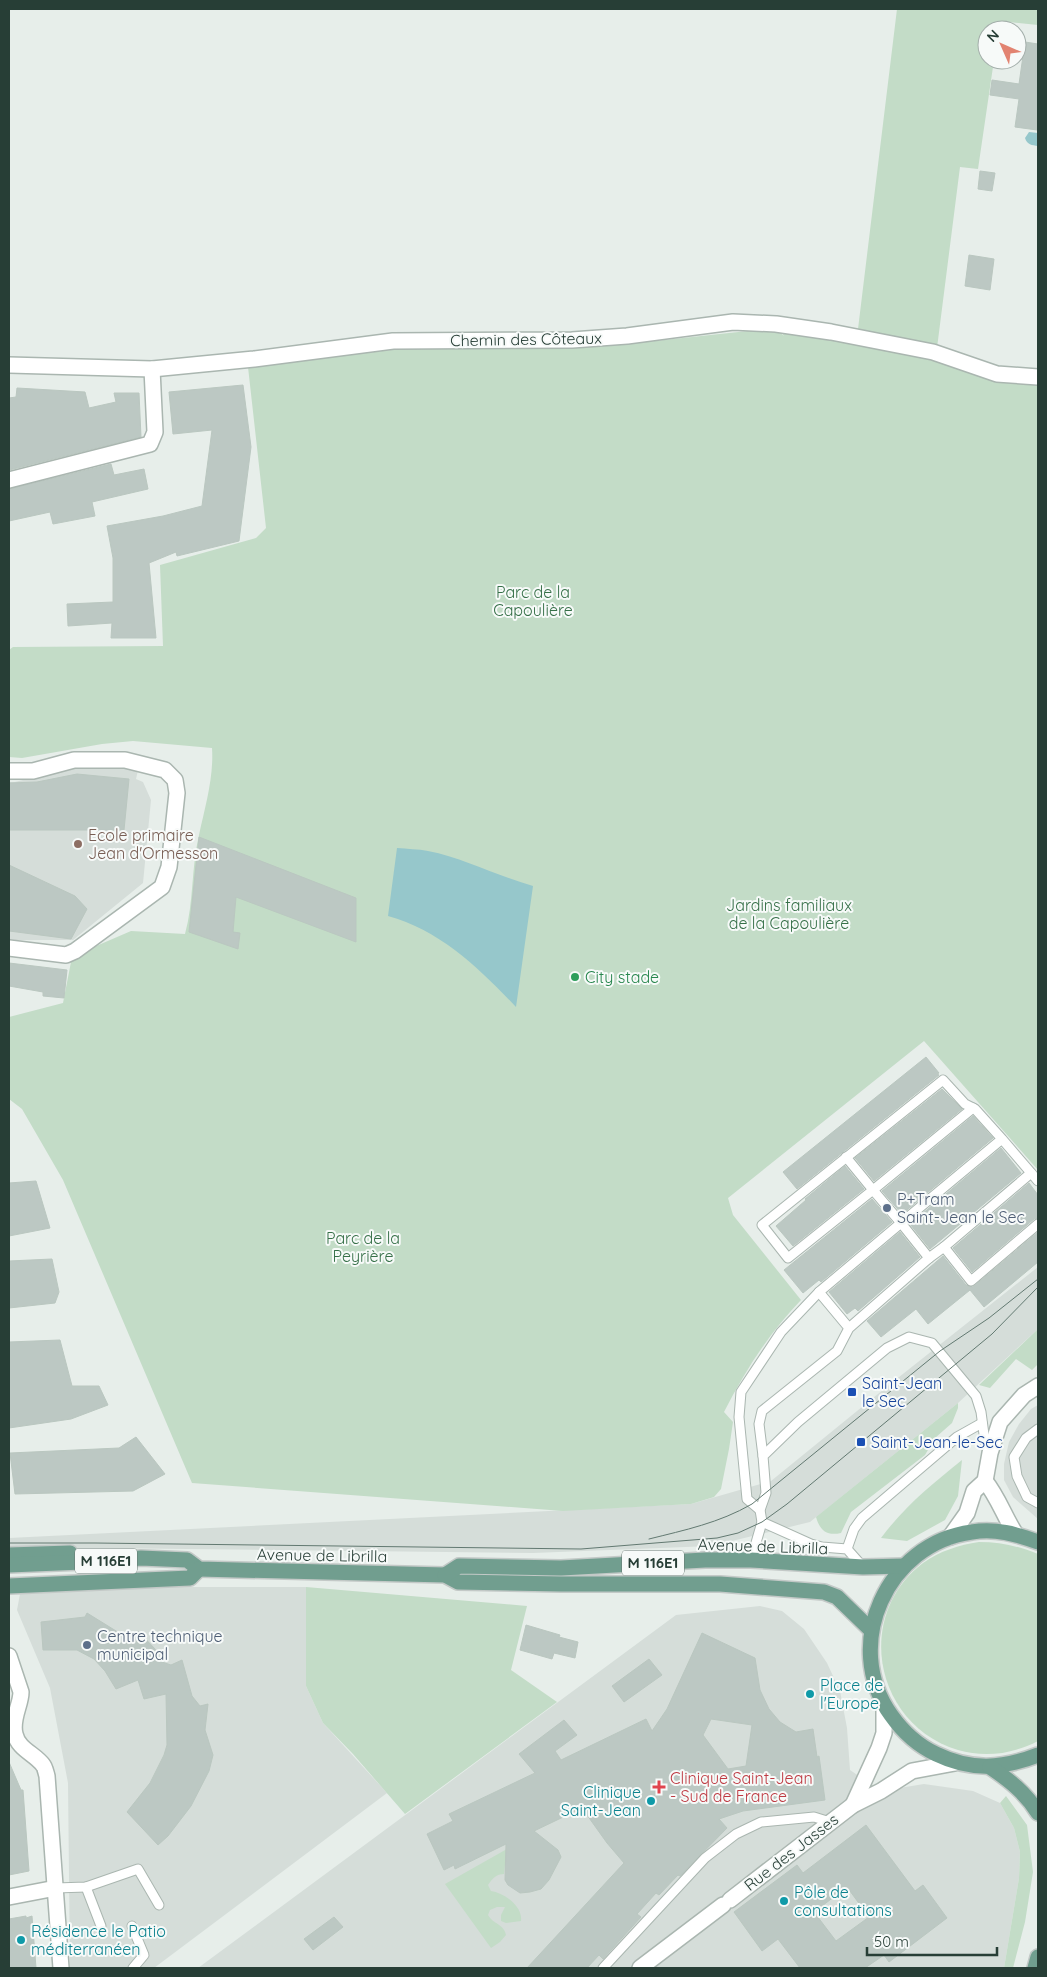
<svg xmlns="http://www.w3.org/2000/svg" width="1047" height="1977" viewBox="0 0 1047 1977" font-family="Quicksand,sans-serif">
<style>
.built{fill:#d5ddd9}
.green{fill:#c3dcc7}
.water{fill:#96c7cb}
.building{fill:#bcc8c3;stroke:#bac7c0;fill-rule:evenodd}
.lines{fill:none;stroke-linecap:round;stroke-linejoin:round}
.lane-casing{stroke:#aab6b0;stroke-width:11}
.street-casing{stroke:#aab6b0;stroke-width:18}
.primary-casing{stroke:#c3c9c7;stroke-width:18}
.lane{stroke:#fff;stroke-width:9}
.street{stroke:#fff;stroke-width:15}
.primary{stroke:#719e8f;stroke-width:15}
.tram{stroke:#627971;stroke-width:1}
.education-dot{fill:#8d6e63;stroke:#f7faf9;stroke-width:2}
.leisure-dot{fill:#2e9e5b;stroke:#f7faf9;stroke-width:2}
.service-dot{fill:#5c6f8a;stroke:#f7faf9;stroke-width:2}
.transit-dot{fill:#1a4fb4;stroke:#f7faf9;stroke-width:2}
.culture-dot{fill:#0f9aa8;stroke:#f7faf9;stroke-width:2}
.health-dot{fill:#e0444e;stroke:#f7faf9;stroke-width:2}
.labels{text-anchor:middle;stroke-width:4;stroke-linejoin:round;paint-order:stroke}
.shield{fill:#f7faf9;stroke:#657670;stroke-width:1}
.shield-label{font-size:15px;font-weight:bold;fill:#273e36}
.street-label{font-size:16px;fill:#273e36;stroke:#f7faf9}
.park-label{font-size:16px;fill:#367048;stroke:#f7faf9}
.education-label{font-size:16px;fill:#785e54;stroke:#f7faf9;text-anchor:start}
.leisure-label{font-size:16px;fill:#27864d;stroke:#f7faf9;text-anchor:start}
.service-label{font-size:16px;fill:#4e5e75;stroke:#f7faf9;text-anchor:start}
.transit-label{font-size:16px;fill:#164399;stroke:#f7faf9;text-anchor:start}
.culture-label{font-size:16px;fill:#0d838f;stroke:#f7faf9;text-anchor:start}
.health-label{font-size:16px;fill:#be3a42;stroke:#f7faf9;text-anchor:start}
</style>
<rect width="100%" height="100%" fill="#e7eeea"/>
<g class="built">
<polygon points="108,765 138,770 136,779 143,782 151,800 143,883 73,940 16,940 9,939 9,782 15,782 67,769"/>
<polygon points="1038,1267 1038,1329 958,1403 810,1522 711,1546 533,1553 95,1548 9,1556 9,1538 691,1504 771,1481 889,1385"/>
<polygon points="1038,1405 1038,1519 1013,1497 1004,1480 1004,1464 1009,1442 1019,1424 1031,1409"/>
<polygon points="173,1587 306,1587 306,1686 323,1723 387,1793 154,1968 70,1968 68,1783 50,1688 17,1610 20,1594"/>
<polygon points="760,1606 782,1611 804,1629 827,1663 840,1691 847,1728 850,1770 881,1791 924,1784 973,1791 1000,1803 1014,1828 1020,1852 1019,1878 1004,1968 198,1968 676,1615"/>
</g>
<g class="green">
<polygon points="897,9 1038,9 1038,25 1000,21 998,30 987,30 987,60 994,60 978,169 960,167 937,348 925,343 858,329"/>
<path d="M 776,324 L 919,355 L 995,382 L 1038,384 L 1038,1170 L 924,1041 L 728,1198 L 733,1215 L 801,1300 C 769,1333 745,1371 724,1412 L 733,1422 L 729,1449 L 721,1489 L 714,1497 L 691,1504 L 563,1511 L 192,1483 L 63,1180 L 22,1109 L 9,1099 L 9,1017 L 63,1003 L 71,962 L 80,953 L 131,931 L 185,934 C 194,902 191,868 199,835 C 205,807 214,777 212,748 L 133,741 L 102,744 L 22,758 L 9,757 L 9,650 L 13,647 L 163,646 L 160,565 L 256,538 L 266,528 L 248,367 L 399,349 L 608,346 L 775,328 L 784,336 Z"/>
<polygon points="1038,1329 1038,1364 1032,1370 1016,1359 990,1388 979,1385"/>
<path d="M 958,1403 L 958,1408 L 952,1423 L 935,1438 L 925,1455 L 851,1512 L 841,1533 C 827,1536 820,1531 816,1517 Z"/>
<path d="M 962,1460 L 958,1496 L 945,1520 L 907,1541 L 881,1538 C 905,1506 931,1485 962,1460 Z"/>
<path d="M 979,1542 C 1001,1542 1018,1546 1038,1554 L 1038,1741 C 1013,1754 985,1758 958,1750 C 875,1725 853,1616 923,1563 C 940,1551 959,1545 979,1542 Z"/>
<polygon points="306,1587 527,1606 511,1670 557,1702 405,1814 353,1754 323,1723 306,1686"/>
<polygon points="1006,1796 1027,1825 1033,1872 1025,1922 1013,1968 1004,1968 1019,1878 1020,1852 1014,1828 1000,1803"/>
<path d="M 523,1840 L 505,1865 L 504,1874 C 496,1874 493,1878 488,1885 L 491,1891 C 504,1893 523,1906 521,1921 L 506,1923 L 501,1921 L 501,1915 L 505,1907 L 497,1907 L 490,1910 L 488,1915 C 493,1924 504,1924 506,1935 L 500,1942 L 491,1948 L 445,1884 Z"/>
</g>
<g class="water">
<path d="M 1029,132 L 1038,133 L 1038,146 C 1032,145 1027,145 1025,138 Z"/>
<path d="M 397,848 C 407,849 418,849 428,851 C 464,858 497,876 533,886 L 516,1007 C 480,969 440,930 388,916 Z"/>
</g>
<g class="building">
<polygon points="1025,42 1038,44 1037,130 1015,127 1019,99 990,95 992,80 1019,84"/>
<polygon points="980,171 995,173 992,191 978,189"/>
<polygon points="969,255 994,259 990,290 965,286"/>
<polygon points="243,385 251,447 239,541 177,556 176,552 149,563 156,638 111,638 112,623 68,626 67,604 113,602 113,558 107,526 163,516 202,506 212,430 173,434 169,392"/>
<polygon points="17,388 85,392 89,408 116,402 114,393 139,393 141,437 9,470 9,398 16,397"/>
<polygon points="111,464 114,475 144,469 148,489 92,502 95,516 53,524 50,512 9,521 9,489"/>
<polygon points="77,774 129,779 124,830 9,830 9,783 37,782"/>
<polygon points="199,837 356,898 356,942 236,897 233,932 240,933 238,949 189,932"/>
<polygon points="9,865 75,896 87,909 71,939 9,931"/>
<polygon points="9,963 67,970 64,998 43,996 43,992 9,986"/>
<polygon points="926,1057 939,1073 937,1074 939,1075 797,1189 783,1172"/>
<polygon points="942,1089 962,1109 874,1181 855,1158"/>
<polygon points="973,1116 993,1138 902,1214 882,1191"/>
<polygon points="1001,1148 1021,1173 930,1249 910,1224"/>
<polygon points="845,1166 864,1189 793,1246 776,1226 806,1200 805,1199"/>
<polygon points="36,1181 50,1228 9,1236 9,1183"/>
<polygon points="1029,1183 1038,1195 1038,1218 1034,1219 972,1272 953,1248"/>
<polygon points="872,1199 892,1222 821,1282 819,1280 803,1293 784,1270"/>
<polygon points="900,1232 920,1257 858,1311 855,1308 847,1314 829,1292"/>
<polygon points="1038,1232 1038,1262 984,1307 970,1290 928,1324 916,1309 881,1337 867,1321 943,1256 966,1285 973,1287"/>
<polygon points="52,1259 59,1292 55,1303 9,1308 9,1261"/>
<polygon points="60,1340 72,1386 99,1386 108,1405 71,1419 9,1428 9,1342"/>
<polygon points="136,1437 165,1474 133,1491 15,1494 10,1453 119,1448"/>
<polygon points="87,1613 129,1639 138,1631 155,1649 159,1661 171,1665 182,1660 192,1696 200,1706 208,1704 205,1730 213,1755 209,1771 191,1806 168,1836 158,1845 127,1812 150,1783 164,1755 167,1745 166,1694 144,1699 138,1680 116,1689 105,1671 94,1659 77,1650 43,1650 41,1622 85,1617"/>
<polygon points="526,1625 560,1635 559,1637 578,1642 575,1658 554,1653 552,1659 520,1650"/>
<path d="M 702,1633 L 755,1658 L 760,1690 L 769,1709 L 780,1722 L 796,1732 L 813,1729 L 817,1757 L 819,1756 L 825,1800 L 743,1811 L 719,1819 L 727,1828 L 680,1876 L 678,1875 L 659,1895 L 656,1893 L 637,1914 L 641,1917 L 603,1959 L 599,1955 L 587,1968 L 527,1968 L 624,1863 L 607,1843 L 582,1808 L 534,1831 L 558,1850 L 561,1857 L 549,1880 L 541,1889 L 530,1892 L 520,1893 L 508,1885 L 505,1880 L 506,1844 L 455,1869 L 454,1865 L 444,1870 L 427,1834 L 453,1821 L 449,1814 L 535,1773 L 519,1754 L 564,1720 L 577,1735 L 555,1751 L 561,1760 L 646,1719 L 652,1731 L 667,1709 ZM 711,1719 L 752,1725 L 746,1766 L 728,1769 L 703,1735 Z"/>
<polygon points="649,1659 662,1675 624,1702 612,1686"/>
<polygon points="9,1762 21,1790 23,1790 29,1871 9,1875"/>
<path d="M 866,1825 L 915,1891 L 923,1885 L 947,1918 L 889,1962 L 884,1955 L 865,1968 L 800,1968 L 778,1939 L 762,1951 L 734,1912 L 797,1865 L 803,1873 ZM 847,1887 L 869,1917 L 836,1941 L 814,1912 Z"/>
<polygon points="26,1916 26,1918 32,1916 36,1968 9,1968 9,1919"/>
<polygon points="334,1917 343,1927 313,1950 304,1939"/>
</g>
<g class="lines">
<g class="lane-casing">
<g id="lane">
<polyline points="1002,1139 975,1109 965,1104 943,1080 762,1225 788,1258 873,1190 901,1223 1002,1139 1038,1181"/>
<polyline points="846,1157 873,1190 973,1108"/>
<polyline points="944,1247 1031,1173"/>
<polyline points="929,1258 944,1247 971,1281 1038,1224"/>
<polyline points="1038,1429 1026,1438 1014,1457 1017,1476 1027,1497 1038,1503"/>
<polyline points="763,1456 759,1424 762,1411 837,1351 849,1328 929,1258 901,1223 819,1292 849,1328"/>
<polyline points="760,1510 747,1499 739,1417 741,1392 781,1332 819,1292"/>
<polyline points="762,1522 811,1544 822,1547 847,1549 863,1567"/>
<polyline points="847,1549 854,1529 862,1518 957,1437 982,1423"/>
<polyline points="751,1560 762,1522 760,1510 766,1493 763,1456 798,1422 887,1348 909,1337 932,1343 976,1396 981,1412 985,1442 990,1453"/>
<polyline points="86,1887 101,1926"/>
<polyline points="56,1888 86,1887 138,1869 159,1905"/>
<polyline points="132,1926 144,1955 133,1968"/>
<polyline points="603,1968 705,1858 736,1834 761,1822 814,1817 830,1822"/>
</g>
</g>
<g class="street-casing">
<g id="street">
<polyline points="9,365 152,369 254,359 393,341 572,340 627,336 733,322 776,324 831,332 933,352 997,374 1038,377"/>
<polyline points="9,480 150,444 155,432 152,369"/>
<polyline points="9,771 33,771 74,760 125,760 165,770 175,780 177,793 169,867 162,887 75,951 66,955 9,948"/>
<path d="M 985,1481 C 998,1497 1004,1516 1015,1533"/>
<polyline points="950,1537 967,1513 974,1491 985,1481 990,1453 1000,1422 1024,1395 1038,1386"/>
<path d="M 9,1656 L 21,1692 C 21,1705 11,1719 15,1734 C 18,1749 35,1754 43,1765 C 45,1767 46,1773 47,1776 L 61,1968"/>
<polyline points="853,1805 879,1748 884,1733 884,1705"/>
<polyline points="9,1897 56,1888"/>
<polyline points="730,1900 853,1805 881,1791 912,1771 955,1763"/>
<polyline points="640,1968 723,1905"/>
</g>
</g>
<g class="primary-casing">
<g id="primary">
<path d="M 1038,1542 C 1016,1534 995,1528 972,1532 C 887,1543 841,1645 891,1715 C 903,1732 917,1745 936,1754 C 971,1771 1002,1769 1038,1755"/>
<polyline points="9,1555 70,1553"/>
<polyline points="9,1565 107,1561 141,1558 187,1560 199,1569 445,1575 458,1582 561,1584 720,1584 824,1592 837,1597 871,1630"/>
<polyline points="445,1575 459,1566 561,1568 705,1560 751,1560 863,1567 904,1566"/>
<polyline points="9,1586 190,1578 199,1569"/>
<path d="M 990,1767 C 1009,1780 1026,1793 1038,1813"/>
<polyline points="1035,1968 1038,1957"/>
</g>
</g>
<use href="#lane" class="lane"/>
<use href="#street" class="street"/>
<use href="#primary" class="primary"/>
<g class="tram">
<path d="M 649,1539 C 685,1530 719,1523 752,1504 L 940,1351 L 989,1318 L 1038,1279"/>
<polyline points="9,1543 95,1543 581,1549 717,1538 738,1533 762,1522 787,1504 992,1334 1038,1287"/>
</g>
</g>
<circle class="education-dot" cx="78" cy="844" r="5"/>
<circle class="leisure-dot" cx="575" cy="977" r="5"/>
<g class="service-dot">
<circle cx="887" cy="1208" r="5"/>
<circle cx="87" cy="1645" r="5"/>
</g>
<g class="transit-dot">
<rect x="847" y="1387" width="10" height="10" rx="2.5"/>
<rect x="856" y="1437" width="10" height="10" rx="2.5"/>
</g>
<g class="culture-dot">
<circle cx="810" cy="1694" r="5"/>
<circle cx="651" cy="1801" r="5"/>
<circle cx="784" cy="1901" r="5"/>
<circle cx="21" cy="1940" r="5"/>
</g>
<path class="health-dot" d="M656.5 1779.5h5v5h5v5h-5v5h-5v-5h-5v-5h5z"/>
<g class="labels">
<g class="shield">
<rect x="75" y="1548.5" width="62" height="25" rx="4"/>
<rect x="622" y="1550.5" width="62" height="25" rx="4"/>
</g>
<g class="shield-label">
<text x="106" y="1566">M 116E1</text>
<text x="653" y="1568">M 116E1</text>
</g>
<g class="street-label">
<text transform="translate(526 339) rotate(-1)" y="6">Chemin des Côteaux</text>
<text transform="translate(763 1546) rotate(2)" y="6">Avenue de Librilla</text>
<text transform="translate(322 1555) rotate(1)" y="6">Avenue de Librilla</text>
<text transform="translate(791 1852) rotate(-38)" y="6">Rue des Jasses</text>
</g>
<g class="park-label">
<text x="533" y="598">Parc de la<tspan x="533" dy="18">Capoulière</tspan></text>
<text x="789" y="911">Jardins familiaux<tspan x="789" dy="18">de la Capoulière</tspan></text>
<text x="363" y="1244">Parc de la<tspan x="363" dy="18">Peyrière</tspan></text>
</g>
<g class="education-label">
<text x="88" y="841">Ecole primaire<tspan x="88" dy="18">Jean d'Ormesson</tspan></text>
</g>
<g class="leisure-label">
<text x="585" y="983">City stade</text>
</g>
<g class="service-label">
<text x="897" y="1205">P+Tram<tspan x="897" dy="18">Saint-Jean le Sec</tspan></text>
<text x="97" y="1642">Centre technique<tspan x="97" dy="18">municipal</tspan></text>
</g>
<g class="transit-label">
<text x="862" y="1389">Saint-Jean<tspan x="862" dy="18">le Sec</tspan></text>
<text x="871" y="1448">Saint-Jean-le-Sec</text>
</g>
<g class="culture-label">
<text x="820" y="1691">Place de<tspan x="820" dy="18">l'Europe</tspan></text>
<text x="641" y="1798" text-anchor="end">Clinique<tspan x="641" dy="18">Saint-Jean</tspan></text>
<text x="794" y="1898">Pôle de<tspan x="794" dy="18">consultations</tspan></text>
<text x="31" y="1937">Résidence le Patio<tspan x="31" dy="18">méditerranéen</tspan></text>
</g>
<g class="health-label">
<text x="670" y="1784">Clinique Saint-Jean<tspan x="670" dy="18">- Sud de France</tspan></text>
</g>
</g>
<rect width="1047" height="1977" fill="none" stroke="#273e36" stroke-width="20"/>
<g transform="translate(1002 45) rotate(315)"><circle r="24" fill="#f7faf9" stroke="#a4afab"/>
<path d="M0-4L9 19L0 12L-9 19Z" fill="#e28371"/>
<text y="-8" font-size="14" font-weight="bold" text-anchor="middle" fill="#273e36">N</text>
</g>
<path d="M867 1947v8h130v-8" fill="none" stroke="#273e36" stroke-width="2.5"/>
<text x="874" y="1947" font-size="15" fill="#273e36" stroke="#f7faf9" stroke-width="4" paint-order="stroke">50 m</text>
</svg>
